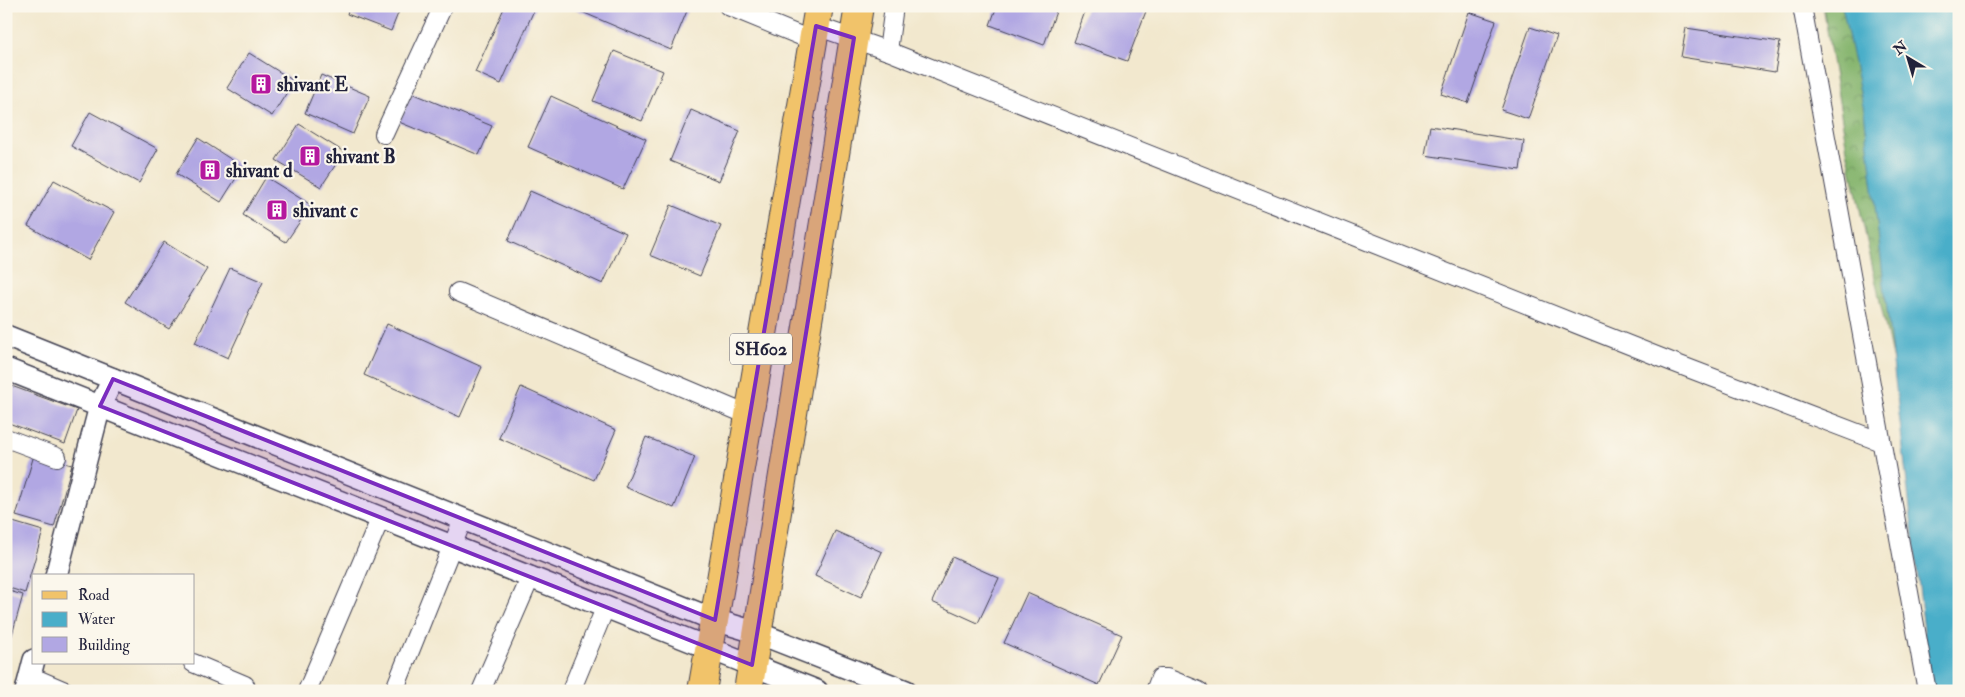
<svg xmlns="http://www.w3.org/2000/svg" width="1965" height="697" viewBox="0 0 1965 697" font-family="'IM FELL Double Pica',serif">
<style>
.forest{fill:url(#forest-crowns);stroke:#546c56}
.water{fill:#4aaec9;stroke:#366882}
.building{fill:#b1a7e3}
.lines{fill:none;stroke-linecap:round;stroke-linejoin:round}
.minor-casing{stroke:#414051;stroke-width:20}
.tertiary-casing{stroke:#414051;stroke-width:24}
.primary-casing{stroke:#414051;stroke-width:30}
.minor{stroke:#fff;stroke-width:18}
.tertiary{stroke:#fff;stroke-width:21}
.primary{stroke:#f1c36a;stroke-width:28}
.marked{fill:#7b2cbf;fill-opacity:0.2;stroke:#7b2cbf;stroke-width:4;stroke-linejoin:round}
.labels{text-anchor:middle;stroke-width:4.5;stroke-linejoin:round;paint-order:stroke}
.shield{fill:#fbf7ec;stroke:#636270;stroke-width:1}
.shield-label{font-size:18px;font-weight:bold;fill:#22223b}
.poi-label{font-size:19px;font-weight:bold;fill:#22223b;stroke:#fbf7ec;text-anchor:start}
</style>
<defs>
<pattern id="forest-crowns" width="20" height="18" patternUnits="userSpaceOnUse" patternTransform="scale(1.25)"><rect width="20" height="18" fill="#87b670"/><path d="M2 6a3 3 0 1 1 6 0M12 15a3 3 0 1 1 6 0" fill="none" stroke="#6e945d"/></pattern>
</defs>
<rect width="100%" height="100%" fill="#fbf7ec"/>
<filter id="ink" filterUnits="userSpaceOnUse"><feTurbulence type="fractalNoise" baseFrequency=".02" numOctaves="2"/><feDisplacementMap in="SourceGraphic" scale="10" xChannelSelector="R" yChannelSelector="G"/><feConvolveMatrix kernelMatrix="1 2 1 2 8 2 1 2 1" color-interpolation-filters="sRGB"/></filter>
<filter id="wash" filterUnits="userSpaceOnUse"><feTurbulence type="fractalNoise" baseFrequency=".0096" numOctaves="4" result="noise"/><feDisplacementMap in="SourceGraphic" scale="20" xChannelSelector="R" yChannelSelector="G"/><feGaussianBlur stdDeviation="1.12" result="paint"/><feColorMatrix in="noise" values="0 0 0 0 0 0 0 0 0 0 0 0 0 0 0 0 0 1.4 0 .05"/><feComposite in="paint" operator="in"/></filter>
<g filter="url(#wash)">
<rect width="100%" height="100%" fill="#f2e8ce"/>
<polygon class="forest" points="1823,6 1881,6 1959,691 1938,568 1847,150"/>
<polygon class="water" points="1842,6 1959,6 1959,691 1931,691 1864,111"/>
<g id="blocks">
<g class="building">
<polygon points="350,6 401,6 391,31 347,14"/>
<polygon points="505,6 532,6 535,8 501,84 475,72"/>
<polygon points="576,6 689,6 671,50 575,9"/>
<polygon points="997,6 1058,6 1044,45 990,25"/>
<polygon points="1087,6 1148,6 1127,61 1074,42"/>
<polygon points="1469,12 1496,21 1468,103 1441,94"/>
<polygon points="1530,27 1557,36 1528,119 1501,110"/>
<polygon points="1686,28 1780,42 1775,72 1681,57"/>
<polygon points="614,51 663,71 642,121 593,101"/>
<polygon points="249,53 294,81 272,116 227,88"/>
<polygon points="321,75 370,96 353,134 305,113"/>
<polygon points="412,93 492,126 479,155 399,122"/>
<polygon points="551,96 646,139 623,189 528,147"/>
<polygon points="691,110 740,131 719,181 670,161"/>
<polygon points="90,112 158,149 139,183 71,146"/>
<polygon points="299,124 344,152 321,187 276,160"/>
<polygon points="1430,126 1524,141 1520,170 1425,155"/>
<polygon points="198,138 243,167 221,202 176,174"/>
<polygon points="266,177 311,205 286,242 243,215"/>
<polygon points="54,180 114,212 88,260 28,226"/>
<polygon points="530,191 626,233 603,284 508,241"/>
<polygon points="671,205 721,226 700,276 650,255"/>
<polygon points="164,242 207,269 169,329 125,302"/>
<polygon points="230,268 263,282 228,358 195,343"/>
<polygon points="387,324 482,367 460,417 364,375"/>
<polygon points="6,384 77,410 65,444 6,422"/>
<polygon points="521,387 616,430 594,480 499,438"/>
<polygon points="646,437 695,457 674,508 625,487"/>
<polygon points="34,455 72,465 54,527 16,516"/>
<polygon points="6,520 43,531 25,593 6,587"/>
<polygon points="835,531 882,552 861,597 815,576"/>
<polygon points="952,557 999,578 978,623 932,602"/>
<polygon points="6,590 23,595 7,653 6,653"/>
<polygon points="1027,593 1122,635 1099,685 1004,643"/>
</g>
</g>
</g>
<g filter="url(#ink)">
<use href="#blocks" fill-opacity="0" stroke="#414051" stroke-width="1"/>
<g class="lines">
<g class="minor-casing">
<g id="minor">
<polyline points="728,6 813,41"/>
<polyline points="1802,6 1927,691"/>
<polyline points="816,26 888,51 1672,362 1881,442"/>
<polyline points="888,51 894,6"/>
<polyline points="384,134 443,6"/>
<polyline points="458,292 750,416"/>
<polyline points="6,438 57,457"/>
<polyline points="193,663 245,685 247,691"/>
<polyline points="30,676 65,691"/>
<polyline points="307,691 381,517"/>
<polyline points="394,691 463,519"/>
<polyline points="481,691 531,576"/>
<polyline points="571,691 606,606"/>
<polyline points="1155,691 1160,678 1167,678 1199,691"/>
</g>
</g>
<g class="tertiary-casing">
<g id="tertiary">
<polyline points="6,336 715,620 758,633 906,691"/>
<polyline points="6,369 817,691"/>
<polyline points="56,576 100,406 113,379"/>
<polyline points="26,691 34,660"/>
</g>
</g>
<g class="primary-casing">
<g id="primary">
<polyline points="702,691 819,6"/>
<polyline points="748,691 859,6"/>
</g>
</g>
<use href="#minor" class="minor"/>
<use href="#tertiary" class="tertiary"/>
<use href="#primary" class="primary"/>
</g>
</g>
<path class="marked" d="M 816,26 L 854,38 L 752,665 L 100,406 L 113,379 L 715,620 Z"/>
<defs>
<g id="building-square" transform="scale(1.125)"><rect x="-9" y="-9" width="18" height="18" rx="4" fill="#b5179e" stroke="#fbf7ec"/><path d="M-4-6H4V6H1V3H-1V6H-4ZM-2.5-4.3h1.7v1.8h-1.7ZM.8-4.3h1.7v1.8H.8ZM-2.5-1h1.7V.8h-1.7ZM.8-1h1.7V.8H.8Z" fill="#fff"/></g>
</defs>
<g fill-rule="evenodd">
<use href="#building-square" x="261" y="84"/>
<use href="#building-square" x="310" y="156"/>
<use href="#building-square" x="210" y="170"/>
<use href="#building-square" x="277" y="210"/>
</g>
<g class="labels">
<rect class="shield" x="730" y="333.5" width="62" height="31" rx="4"/>
<g class="shield-label">
<text x="761" y="355">SH602</text>
</g>
<g class="poi-label">
<text x="277" y="91">shivant E</text>
<text x="326" y="163">shivant B</text>
<text x="226" y="177">shivant d</text>
<text x="293" y="217">shivant c</text>
</g>
</g>
<rect width="1965" height="697" fill="none" stroke="#fbf7ec" stroke-width="25"/>
<rect x="32" y="574" width="162" height="90" fill="#fbf7ec" stroke="#a4a2a5"/>
<rect x="42" y="591" width="25" height="8" fill="#f1c36a" stroke="#a4a2a5"/>
<text x="78" y="600" font-size="15" fill="#22223b">Road</text>
<rect x="42" y="612" width="25" height="15" fill="#4aaec9" stroke="#a4a2a5"/>
<text x="78" y="624" font-size="15" fill="#22223b">Water</text>
<rect x="42" y="637" width="25" height="15" fill="#b1a7e3" stroke="#a4a2a5"/>
<text x="78" y="650" font-size="15" fill="#22223b">Building</text>
<g transform="translate(1908 58) rotate(322)" stroke="#fbf7ec" stroke-width="4" paint-order="stroke">
<path d="M0-4L9 19L0 12L-9 19Z" fill="#22223b"/>
<text y="-8" font-size="14" font-weight="bold" text-anchor="middle" fill="#22223b">N</text>
</g>
</svg>
